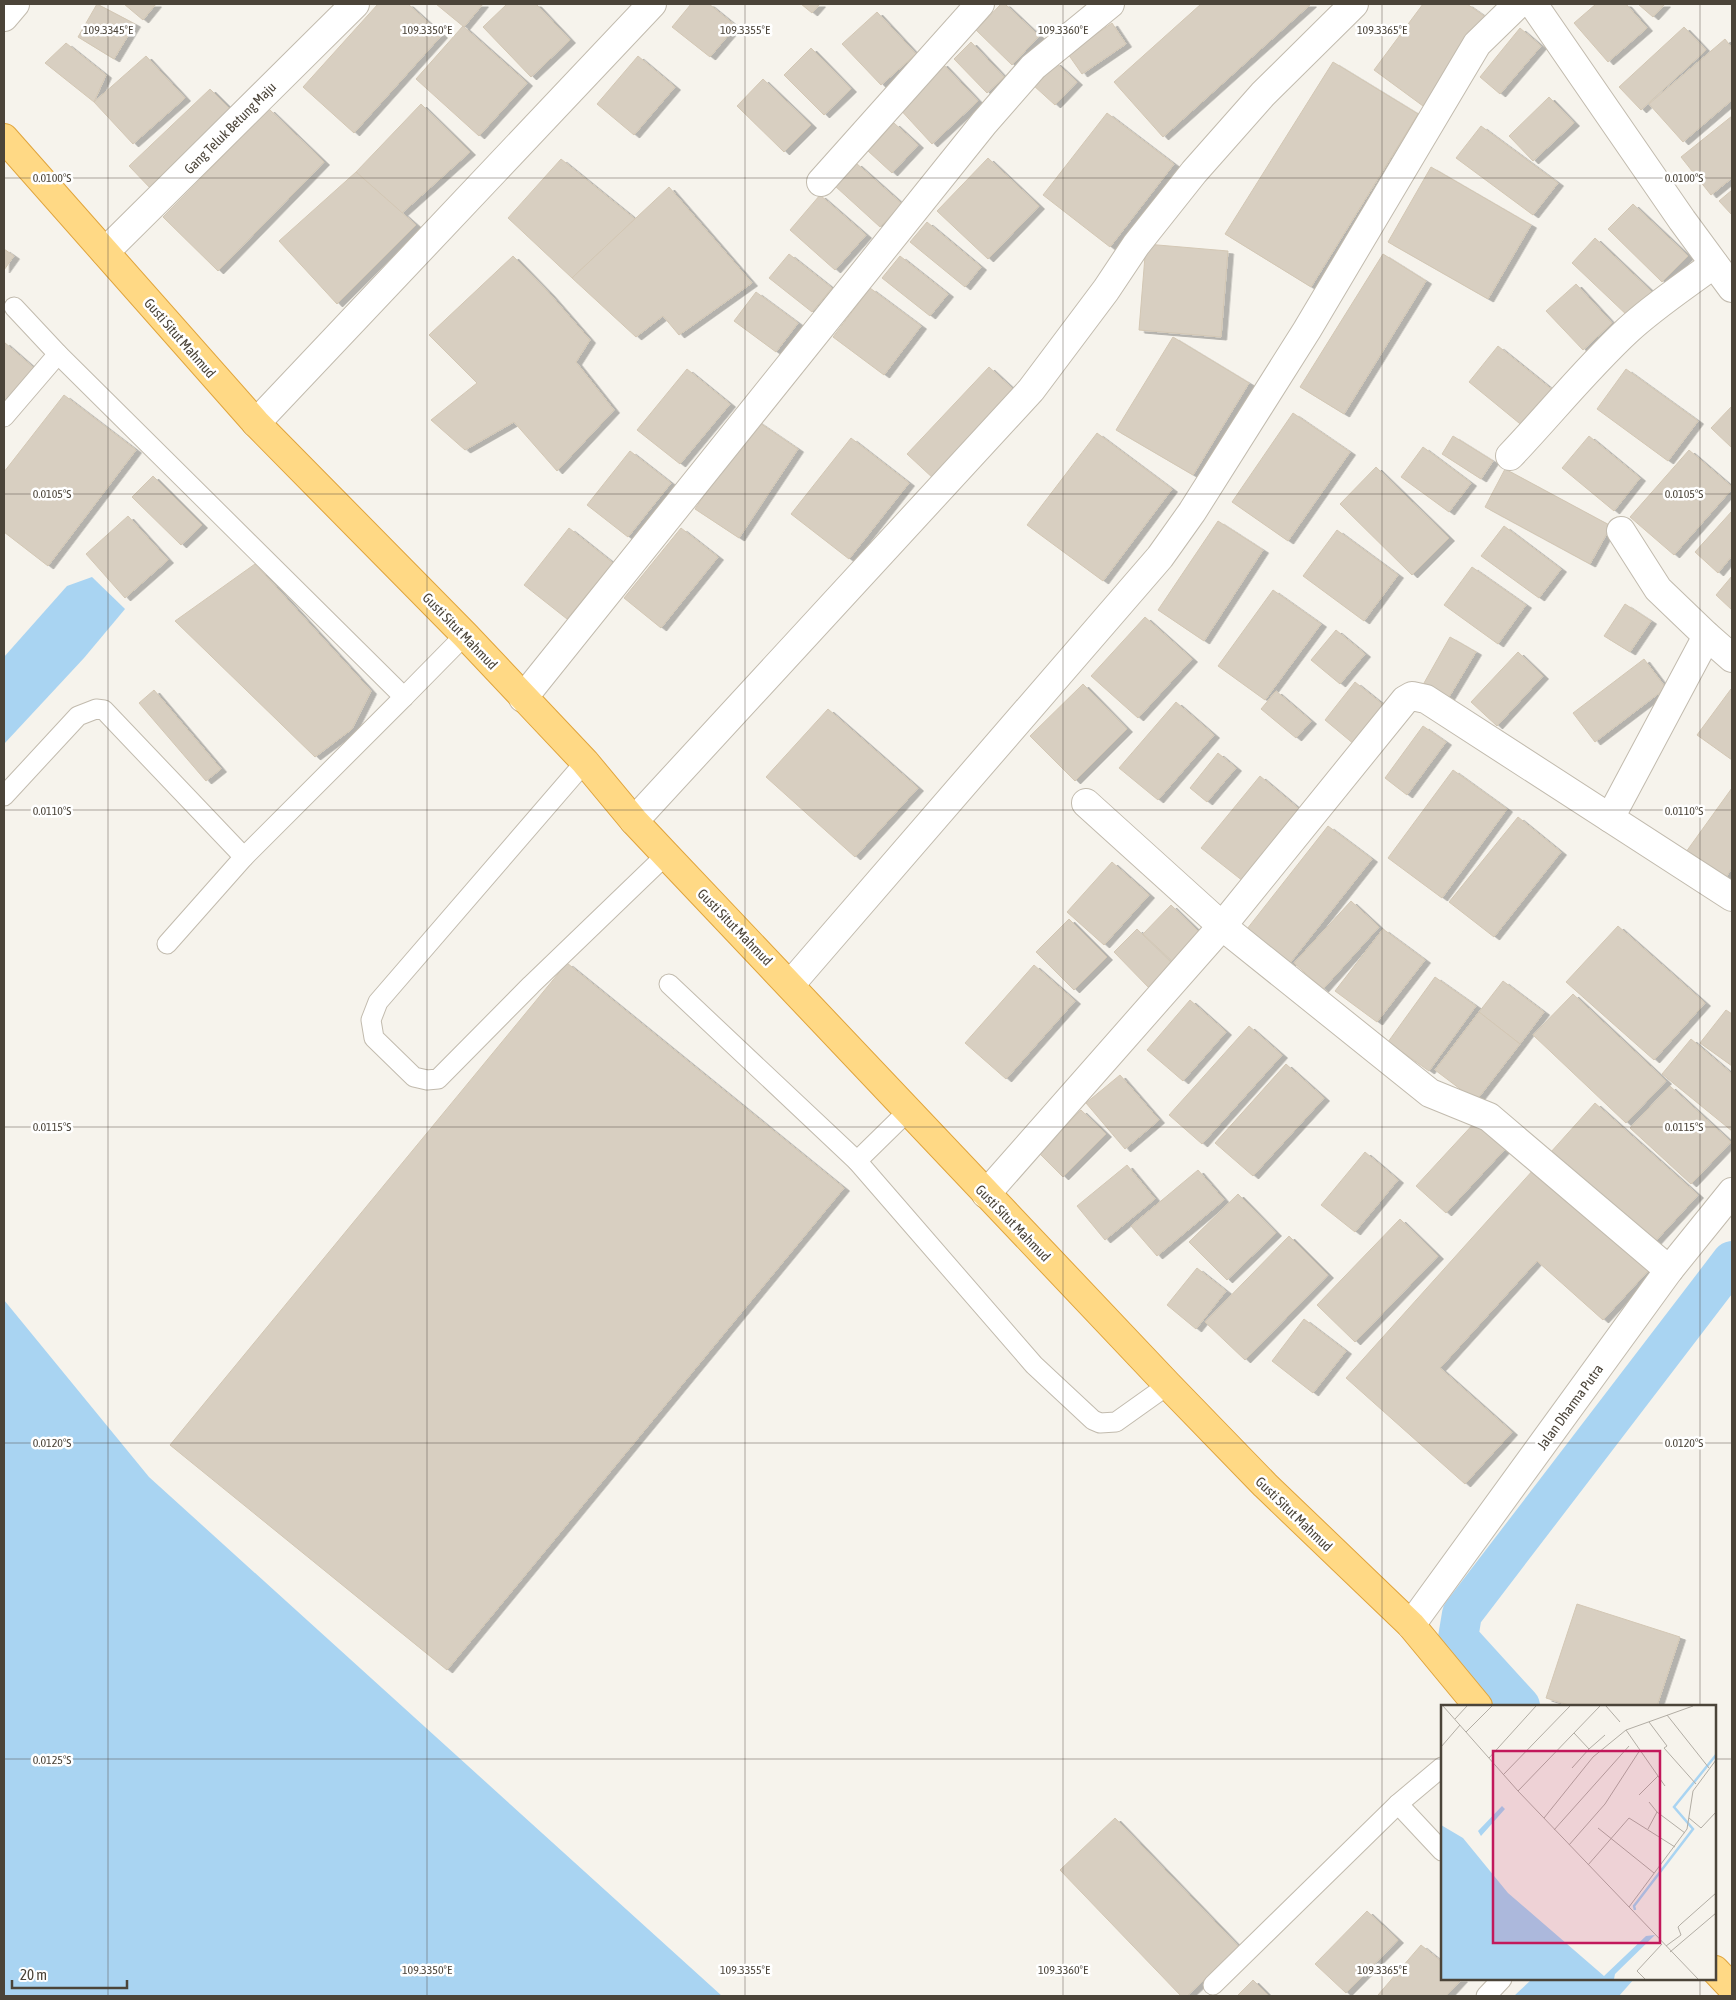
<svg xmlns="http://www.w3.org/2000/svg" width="1736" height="2000" viewBox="0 0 1736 2000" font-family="'Asap Condensed',sans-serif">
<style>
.water{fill:#a9d4f2}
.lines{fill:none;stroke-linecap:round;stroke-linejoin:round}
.canal{stroke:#a9d4f2;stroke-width:40}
.building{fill:#d8cfc1;stroke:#d3c7b4;filter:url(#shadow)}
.service-casing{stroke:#c2bbae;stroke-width:21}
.minor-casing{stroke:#c2bbae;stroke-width:30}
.trunk-casing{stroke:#e0a43c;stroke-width:30}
.service{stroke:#fff;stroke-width:19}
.minor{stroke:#fff;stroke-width:28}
.trunk{stroke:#ffd985;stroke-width:28}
.ticks{fill:none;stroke:#4b4439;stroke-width:1;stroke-opacity:0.45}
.labels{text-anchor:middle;stroke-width:5;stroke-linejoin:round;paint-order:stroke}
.street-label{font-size:14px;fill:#4b4439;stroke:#fff}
.inset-river{fill:none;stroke:#a9d4f2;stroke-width:2.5}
.inset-road{fill:none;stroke:#b2ada4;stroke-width:1}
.view{fill:#c2185b;fill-opacity:0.15;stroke:#c2185b;stroke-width:2.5}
.inset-edge{fill:none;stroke:#4b4439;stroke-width:2.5}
.ticks-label{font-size:12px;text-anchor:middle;fill:#4b4439;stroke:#fff;stroke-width:5;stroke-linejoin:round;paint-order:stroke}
</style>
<defs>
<filter id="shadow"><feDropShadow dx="5.5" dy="3" stdDeviation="0" flood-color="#0004"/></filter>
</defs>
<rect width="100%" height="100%" fill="#f6f3ec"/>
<g class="water">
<polygon points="92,577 125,609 84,658 4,744 4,657 67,586"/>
<polygon points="4,1300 149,1477 722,1996 4,1996"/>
<polygon points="1532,1979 1634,1979 1619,1996 1514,1996"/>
</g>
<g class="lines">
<polyline class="canal" points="1520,1706 1458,1638 1462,1614 1732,1261"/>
</g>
<g class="building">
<polygon points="97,4 135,24 114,59 78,37"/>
<polygon points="124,4 156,4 143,20"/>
<polygon points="378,4 408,4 442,35 354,133 303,87"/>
<polygon points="436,4 483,4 464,27"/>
<polygon points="507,4 536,4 570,40 531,77 483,27"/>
<polygon points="691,4 709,4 736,26 710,57 672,27"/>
<polygon points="801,4 820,4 812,13"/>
<polygon points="1001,4 1005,4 1039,36 1012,65 976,30"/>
<polygon points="1201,4 1311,4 1163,137 1114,82"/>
<polygon points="1423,4 1467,4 1487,18 1423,106 1374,70"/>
<polygon points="1596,4 1626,4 1647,28 1608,62 1574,23"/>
<polygon points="1638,4 1665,4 1653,17"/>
<polygon points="877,12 916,54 881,85 842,44"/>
<polygon points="1112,23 1126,44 1082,74 1068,54"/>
<polygon points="463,26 527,83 479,136 416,79"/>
<polygon points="1684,27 1706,50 1641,110 1619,87"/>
<polygon points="1520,28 1541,46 1500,94 1480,77"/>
<polygon points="1725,39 1732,48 1732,100 1683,142 1649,104"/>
<polygon points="971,42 1004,77 987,93 954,59"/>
<polygon points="66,43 106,75 94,102 45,63"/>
<polygon points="811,48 851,89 824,115 784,75"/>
<polygon points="146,56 185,98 133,144 94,102"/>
<polygon points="638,56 675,87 634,135 597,104"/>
<polygon points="1055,62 1077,82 1055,105 1033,85"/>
<polygon points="1333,62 1418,114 1311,287 1225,234"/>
<polygon points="942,63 978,101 932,144 897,106"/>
<polygon points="763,79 811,125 784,152 737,106"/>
<polygon points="210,89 234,113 153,191 129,166"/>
<polygon points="1549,97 1574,123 1533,161 1509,136"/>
<polygon points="421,104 470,152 402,213 356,172"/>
<polygon points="269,109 324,162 218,271 163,217"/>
<polygon points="1107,113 1174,164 1110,247 1043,195"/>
<polygon points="1732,116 1732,178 1711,195 1681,157"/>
<polygon points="894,123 918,145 892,173 868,151"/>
<polygon points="1481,126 1558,183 1533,215 1456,158"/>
<polygon points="988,158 1039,206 988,259 937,211"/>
<polygon points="561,159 635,219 572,278 508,218"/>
<polygon points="856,163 902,204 880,227 835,186"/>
<polygon points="1431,167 1531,225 1488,299 1388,242"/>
<polygon points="356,172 416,225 337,304 279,241"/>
<polygon points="669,187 752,283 679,335 663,316 636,337 572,278"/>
<polygon points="1732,190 1732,215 1719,201"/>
<polygon points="820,195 866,235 835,270 790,230"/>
<polygon points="1633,204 1688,256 1662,282 1608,229"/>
<polygon points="927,222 981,267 965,287 910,242"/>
<polygon points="1595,238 1653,293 1630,318 1572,263"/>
<polygon points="1146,244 1228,251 1221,337 1139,330"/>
<polygon points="4,249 14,256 4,270"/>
<polygon points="789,254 832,288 812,312 769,278"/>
<polygon points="1383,254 1426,281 1344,414 1300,387"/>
<polygon points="513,256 549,293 590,340 576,362 614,410 557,471 514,422 465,450 431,420 477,383 429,335"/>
<polygon points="900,256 948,294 930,316 882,278"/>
<polygon points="1576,284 1612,323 1583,350 1546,311"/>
<polygon points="870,288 921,326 884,375 833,337"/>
<polygon points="756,292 798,323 776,352 734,321"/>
<polygon points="1173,337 1249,383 1193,475 1116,430"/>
<polygon points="4,342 35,369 4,404"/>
<polygon points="1498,346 1560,396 1530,432 1469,382"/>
<polygon points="989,367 1017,393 935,480 907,454"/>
<polygon points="687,369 730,404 680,464 637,430"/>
<polygon points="1626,369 1698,421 1668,461 1597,409"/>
<polygon points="64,395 136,450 48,566 4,532 4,472"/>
<polygon points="1732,406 1732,448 1711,428"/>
<polygon points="1293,413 1350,452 1288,541 1232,502"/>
<polygon points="754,419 798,449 739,538 695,509"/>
<polygon points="1097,433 1172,489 1103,581 1027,525"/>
<polygon points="1453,436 1493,461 1481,479 1442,454"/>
<polygon points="1589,436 1640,478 1614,511 1562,468"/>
<polygon points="851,438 909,483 849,559 791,514"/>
<polygon points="1423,447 1471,483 1449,512 1401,477"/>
<polygon points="1689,450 1732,487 1732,489 1674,555 1630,517"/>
<polygon points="630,451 671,483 628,537 587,505"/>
<polygon points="1376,467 1449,538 1412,575 1340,504"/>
<polygon points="1505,469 1611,526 1590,564 1485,507"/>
<polygon points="153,476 202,525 181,545 132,497"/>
<polygon points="1732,511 1732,556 1718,573 1695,552"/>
<polygon points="128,516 168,560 125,598 86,554"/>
<polygon points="1218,521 1263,550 1204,641 1158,610"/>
<polygon points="1504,526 1561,569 1539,598 1481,556"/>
<polygon points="569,528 613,563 567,619 524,585"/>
<polygon points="681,528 718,557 661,628 624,598"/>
<polygon points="1337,530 1398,575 1364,621 1303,576"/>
<polygon points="255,564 371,691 352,729 315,757 175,621"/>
<polygon points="1472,567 1526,605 1498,644 1444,605"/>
<polygon points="1732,576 1732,610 1716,595"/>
<polygon points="1273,590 1321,624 1265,700 1218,666"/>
<polygon points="1625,604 1651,621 1630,652 1604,636"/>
<polygon points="1145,617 1192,659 1138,718 1091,676"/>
<polygon points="1336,630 1365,654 1340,684 1311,660"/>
<polygon points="1450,637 1476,652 1449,697 1424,683"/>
<polygon points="1518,652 1543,676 1497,726 1471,702"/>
<polygon points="1644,659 1666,688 1595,742 1573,713"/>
<polygon points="1355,682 1386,707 1355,745 1325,720"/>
<polygon points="1083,684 1127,729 1075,781 1030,736"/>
<polygon points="1731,689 1732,690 1732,760 1697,735"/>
<polygon points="154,690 221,769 206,781 139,703"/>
<polygon points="1276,691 1311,721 1296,738 1261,709"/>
<polygon points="1176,702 1214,735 1158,800 1119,768"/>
<polygon points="828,709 918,788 855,857 766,777"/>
<polygon points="1423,726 1446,742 1407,795 1385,778"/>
<polygon points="1218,753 1236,768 1207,802 1190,788"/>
<polygon points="1453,770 1507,809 1442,898 1388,858"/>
<polygon points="1260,776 1305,814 1248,885 1201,848"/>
<polygon points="1732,788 1732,868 1725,879 1686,852"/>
<polygon points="1518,817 1561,852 1494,937 1449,902"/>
<polygon points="1328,826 1372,859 1290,963 1247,929"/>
<polygon points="1112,862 1149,895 1104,945 1067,912"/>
<polygon points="1351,901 1379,927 1323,989 1294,963"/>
<polygon points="1171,905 1202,935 1174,963 1143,934"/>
<polygon points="1069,919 1107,957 1074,990 1036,952"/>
<polygon points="1618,926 1705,1003 1654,1060 1566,982"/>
<polygon points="1137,929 1176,967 1151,990 1114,952"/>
<polygon points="1383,929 1425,960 1377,1022 1335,991"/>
<polygon points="567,963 844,1188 447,1670 170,1445"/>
<polygon points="1034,965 1075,1001 1006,1079 965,1043"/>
<polygon points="1435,977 1476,1006 1429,1071 1388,1042"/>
<polygon points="1503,981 1544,1012 1520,1044 1479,1012"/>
<polygon points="1573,994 1666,1081 1626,1123 1533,1035"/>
<polygon points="1190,1000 1226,1032 1183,1081 1147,1050"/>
<polygon points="1726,1010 1732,1014 1732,1066 1700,1043"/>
<polygon points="1479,1012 1520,1044 1476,1101 1435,1070"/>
<polygon points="1249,1026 1282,1055 1202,1144 1169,1115"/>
<polygon points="1691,1039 1732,1074 1732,1131 1662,1074"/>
<polygon points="1286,1064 1324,1098 1253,1176 1215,1143"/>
<polygon points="1120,1075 1159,1120 1125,1149 1086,1103"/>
<polygon points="1670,1086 1731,1142 1691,1184 1630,1128"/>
<polygon points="1595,1103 1698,1195 1652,1245 1550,1153"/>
<polygon points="1081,1110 1106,1134 1063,1177 1039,1153"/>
<polygon points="1477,1120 1507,1147 1446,1213 1416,1186"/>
<polygon points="1365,1152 1398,1180 1355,1232 1321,1205"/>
<polygon points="1127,1165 1155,1199 1105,1240 1077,1206"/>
<polygon points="1534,1169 1648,1271 1603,1320 1537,1261 1440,1368 1512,1432 1465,1484 1346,1378"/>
<polygon points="1198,1170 1224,1200 1157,1256 1131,1226"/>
<polygon points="1238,1194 1276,1233 1227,1280 1189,1242"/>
<polygon points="1400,1219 1438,1256 1355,1342 1317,1305"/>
<polygon points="1289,1236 1328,1275 1245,1360 1205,1322"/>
<polygon points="1197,1268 1226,1291 1196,1329 1167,1305"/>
<polygon points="1304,1319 1346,1351 1313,1393 1272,1361"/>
<polygon points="1577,1604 1680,1637 1657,1706 1572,1706 1546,1698"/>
<polygon points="1115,1818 1239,1947 1187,1996 1181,1996 1060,1870"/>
<polygon points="1367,1911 1398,1940 1346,1993 1315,1964"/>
<polygon points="1421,1945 1442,1962 1442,1979 1462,1979 1446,1996 1380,1996 1378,1995"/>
<polygon points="1253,1980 1269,1996 1237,1996"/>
</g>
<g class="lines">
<g class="service-casing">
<g id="service">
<polyline points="14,307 58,354 404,697 465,635"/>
<polyline points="4,417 58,354"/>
<polyline points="585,762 378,1002 371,1020 374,1038 414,1077 427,1080 438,1079 531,985 666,855"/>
<polyline points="4,796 78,716 96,709 104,710 244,857"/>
<polyline points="167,944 244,857 404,697"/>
<polyline points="669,984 857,1161 907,1112"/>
<polyline points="857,1161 1034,1365 1093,1420 1100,1423 1116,1422 1168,1385"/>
<polyline points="1398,1804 1442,1851"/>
<polyline points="1213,1985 1398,1804 1442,1767"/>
<polyline points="1486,1996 1502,1979"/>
</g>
</g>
<g class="minor-casing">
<g id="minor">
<polyline points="1533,4 1682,220 1732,288"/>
<polyline points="4,17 15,4"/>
<polyline points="821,182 980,4"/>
<polyline points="105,252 355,4"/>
<polyline points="256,423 652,4"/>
<path d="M 1510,456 C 1550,414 1586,369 1628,330 C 1654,306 1686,285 1714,264"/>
<polyline points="1707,636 1732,658"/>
<polyline points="523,698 984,123 1033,67 1110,4"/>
<polyline points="1086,803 1222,926 1430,1093 1489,1117 1669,1270"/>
<polyline points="1610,818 1707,636 1658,589 1621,531"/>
<polyline points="634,821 1031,390 1106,290 1136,245 1194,172 1263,94 1354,4"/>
<polyline points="790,985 1160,557 1192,512 1307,330 1477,44 1518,4"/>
<polyline points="986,1194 1222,926 1405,700 1412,696 1426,699 1732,897"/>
<polyline points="1411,1625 1669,1270 1732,1192"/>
</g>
</g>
<g class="trunk-casing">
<g id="trunk">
<polyline points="4,138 256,423 465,635 585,762 634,821 666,855 1168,1385 1265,1485 1411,1625 1478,1706"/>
<polyline points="1715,1970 1732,1988"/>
</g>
</g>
<use href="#service" class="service"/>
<use href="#minor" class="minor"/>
<use href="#trunk" class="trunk"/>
</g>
<path class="ticks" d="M 108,4 L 108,1996M 427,4 L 427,1996M 745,4 L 745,1996M 1063,4 L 1063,1996M 1382,4 L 1382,1996M 1700,4 L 1700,1706M 4,178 L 1732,178M 4,494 L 1732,494M 4,810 L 1732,810M 4,1127 L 1732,1127M 4,1443 L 1732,1443M 4,1759 L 1442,1759M 1715,1759 L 1732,1759M 1700,1979 L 1700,1996"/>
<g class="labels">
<g class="street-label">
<text transform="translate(230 128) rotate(-45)" y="5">Gang Teluk Betung Maju</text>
<text transform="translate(180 338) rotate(49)" y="5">Gusti Situt Mahmud</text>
<text transform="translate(460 631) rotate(46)" y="5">Gusti Situt Mahmud</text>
<text transform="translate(735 927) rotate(46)" y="5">Gusti Situt Mahmud</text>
<text transform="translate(1013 1223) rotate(46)" y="5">Gusti Situt Mahmud</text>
<text transform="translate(1570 1407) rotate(-54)" y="5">Jalan Dharma Putra</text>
<text transform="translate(1294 1514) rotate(44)" y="5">Gusti Situt Mahmud</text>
</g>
</g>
<g transform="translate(1441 1705)">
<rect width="275" height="275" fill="#f6f3ec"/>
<path d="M 61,101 L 64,104 L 40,131 L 37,126 ZM 0,120 L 22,133 L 67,188 L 163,271 L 205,231 L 214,230 L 174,269 L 173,274 L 0,274 Z" fill="#a9d4f2"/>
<path class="inset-river" d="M 194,205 L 193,201 L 252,124 L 233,102 L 275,50"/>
<path class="inset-road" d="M 2,1 L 77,86 L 257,274M 165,1 L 179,17M 226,10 L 268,63M 14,14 L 26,1M 208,17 L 226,41 L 223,43 L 255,79M 25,27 L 51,1M 0,42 L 19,20M 148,44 L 164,30M 48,53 L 95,1M 131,63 L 148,44 L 133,28M 62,70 L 129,1M 224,81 L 185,25 L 252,1M 77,86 L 159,1M 198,90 L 217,71M 216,107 L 244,128M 103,113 L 152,52 L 185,25M 248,113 L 260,123 L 275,107M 157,123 L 213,168M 207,124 L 216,107 L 208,97M 113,125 L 188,41M 128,140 L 164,99 L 199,45M 147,160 L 188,113 L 234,142M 188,202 L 246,124 L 252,86 L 275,55M 225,241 L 240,230 L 237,222 L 240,219 L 275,188M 229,247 L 275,208M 204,274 L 196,266 L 221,239"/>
<path class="view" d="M 52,46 L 219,46 L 219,238 L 52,238 Z"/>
<rect width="275" height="275" class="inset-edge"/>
</g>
<g class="ticks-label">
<text x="108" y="34">109.3345°E</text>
<text x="427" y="34">109.3350°E</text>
<text x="745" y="34">109.3355°E</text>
<text x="1063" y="34">109.3360°E</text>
<text x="1382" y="34">109.3365°E</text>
<text x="52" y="182">0.0100°S</text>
<text x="1684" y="182">0.0100°S</text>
<text x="52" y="498">0.0105°S</text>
<text x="1684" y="498">0.0105°S</text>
<text x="52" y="815">0.0110°S</text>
<text x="1684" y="815">0.0110°S</text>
<text x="52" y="1131">0.0115°S</text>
<text x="1684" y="1131">0.0115°S</text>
<text x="52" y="1447">0.0120°S</text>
<text x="1684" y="1447">0.0120°S</text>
<text x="52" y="1764">0.0125°S</text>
<text x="427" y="1974">109.3350°E</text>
<text x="745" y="1974">109.3355°E</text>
<text x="1063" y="1974">109.3360°E</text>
<text x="1382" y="1974">109.3365°E</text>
</g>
<rect width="1736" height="2000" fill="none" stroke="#4b4439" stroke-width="10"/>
<path d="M12 1980v8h115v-8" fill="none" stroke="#4b4439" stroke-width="2.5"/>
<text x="20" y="1980" font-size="15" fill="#4b4439" stroke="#ffffff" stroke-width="4" paint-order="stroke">20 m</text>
</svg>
